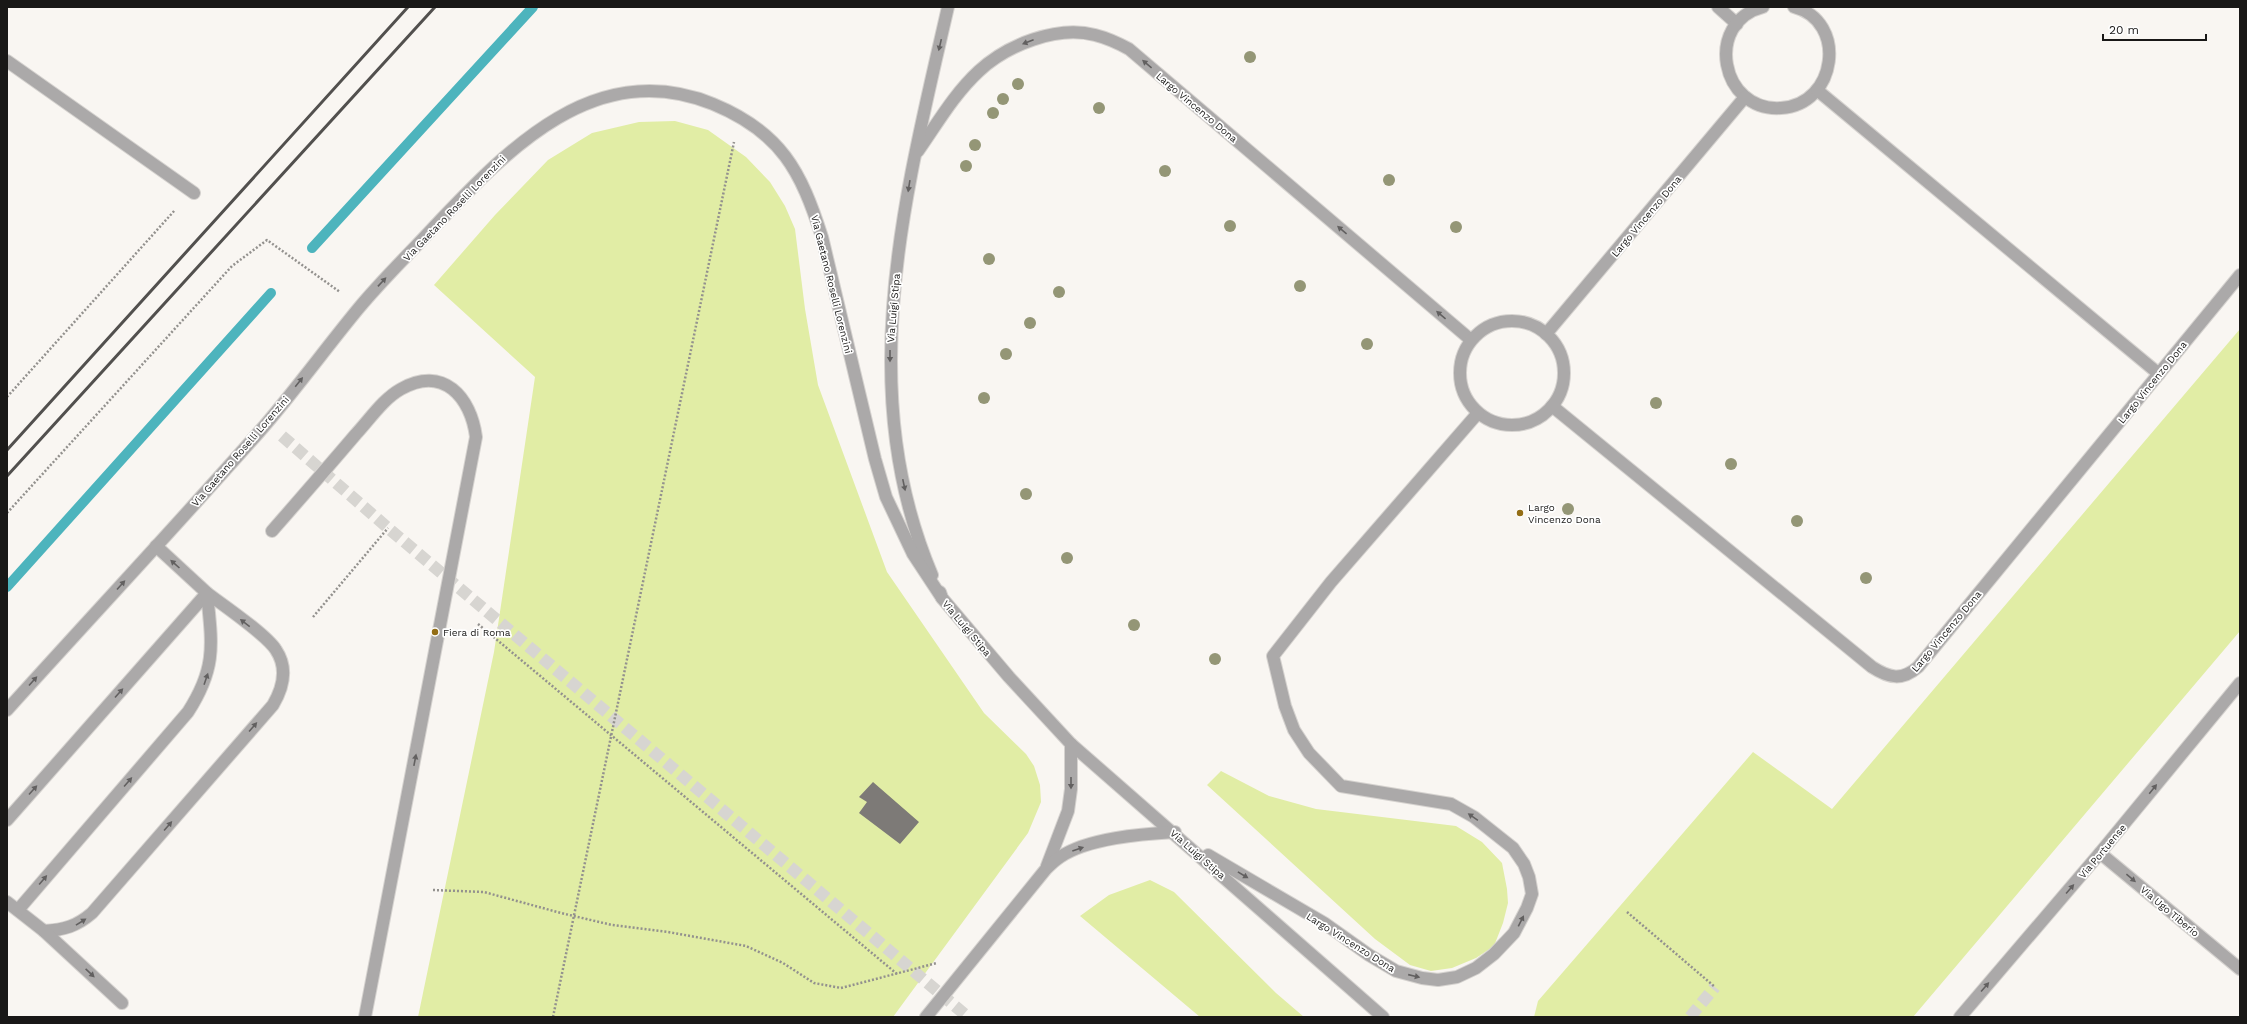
<svg xmlns="http://www.w3.org/2000/svg" width="2247" height="1024" viewBox="0 0 2247 1024" font-family="'Work Sans',sans-serif">
<style>
.green{fill:#e1eda5}
.lines{fill:none;stroke-linecap:round;stroke-linejoin:round}
.stream{stroke:#4db4bd;stroke-width:10}
.building{fill:#7d7a77}
.minor-tunnel{stroke:#d7d5d1;stroke-width:12;stroke-dasharray:12 6;stroke-linecap:butt}
.minor-casing{stroke:#d5d2cf;stroke-width:14}
.path{stroke:#93918e;stroke-width:2.5;stroke-dasharray:2 2;stroke-linecap:butt}
.minor{stroke:#aba9a9;stroke-width:12}
.rail{stroke:#52504e;stroke-width:3}
.tree{fill:#949676}
.oneway{fill:#626060}
.poi-dot{fill:#936d15;stroke:#fff;stroke-width:1.5}
.labels{text-anchor:middle;stroke-width:3.5;stroke-linejoin:round;paint-order:stroke}
.street-label{font-size:10px;fill:#191817;stroke:#fff}
.poi-label{font-size:10px;fill:#191817;stroke:#fff;text-anchor:start}
</style>
<rect width="100%" height="100%" fill="#f9f6f2"/>
<g class="green">
<polygon points="675,121 708,130 746,157 770,182 785,206 795,229 805,309 818,385 887,572 984,713 1026,754 1034,766 1040,785 1041,802 1028,833 893,1017 418,1017 494,652 535,377 434,285 495,215 548,160 592,133 639,122"/>
<polygon points="2240,329 2240,631 1913,1017 1534,1017 1538,1001 1753,752 1832,809"/>
<polygon points="1221,771 1269,796 1316,809 1456,826 1482,842 1502,863 1507,889 1508,903 1503,923 1494,946 1476,958 1452,968 1431,971 1410,965 1375,939 1207,785"/>
<polygon points="1150,880 1174,892 1276,993 1304,1017 1200,1017 1080,916 1109,895"/>
</g>
<g class="lines">
<g class="stream">
<polyline points="312,248 533,7"/>
<polyline points="7,587 271,293"/>
</g>
</g>
<polygon class="building" points="873,782 919,822 900,844 859,813 867,802 859,797"/>
<g class="lines">
<g class="minor-tunnel">
<polyline points="282,436 388,528 968,1017"/>
<polyline points="1690,1017 1715,987"/>
</g>
<g class="minor-casing">
<g id="minor">
<polyline points="1718,7 1737,24"/>
<path d="M 1763,7 C 1704,22 1720,112 1781,108 C 1837,105 1848,21 1794,7"/>
<polyline points="7,61 194,193"/>
<polyline points="1817,90 2159,374"/>
<path d="M 918,151 C 937,124 954,94 979,71 C 1007,45 1057,25 1095,35 C 1107,38 1118,43 1129,49 L 1471,340"/>
<circle cx="1512" cy="373" r="52"/>
<polyline points="1546,334 1745,97"/>
<path d="M 1552,406 L 1872,667 C 1889,678 1902,681 1918,667 L 2240,275"/>
<path d="M 272,531 C 300,499 328,467 356,434 C 370,419 383,399 401,389 C 443,365 471,397 476,437 L 365,1017"/>
<path d="M 932,575 C 853,388 905,195 948,7"/>
<polyline points="940,592 942,598 1009,677 1071,744 1383,1017"/>
<path d="M 7,710 C 91,617 177,525 260,431 C 294,392 325,349 358,309 C 381,281 408,255 433,228 C 507,150 595,56 713,104 C 781,132 801,171 822,237 L 875,459 L 886,497 L 913,554 L 942,598"/>
<path d="M 7,820 L 207,593 C 223,605 267,635 276,650 C 288,668 283,688 273,705 L 92,913 C 77,926 64,930 44,931"/>
<polyline points="2100,853 2240,969"/>
<polyline points="1208,855 1324,923 1369,955 1396,971 1422,978 1438,980 1457,977 1476,968 1494,954 1514,933 1527,908 1532,894 1529,877 1524,864 1513,848 1474,817 1451,804 1341,786 1309,753 1294,730 1285,706 1273,656 1331,582 1478,413"/>
<polyline points="1047,866 1068,811 1071,789 1071,744"/>
<polyline points="7,902 44,931 122,1003"/>
<path d="M 18,910 L 188,712 C 217,667 212,644 207,593 L 156,546"/>
<path d="M 926,1017 L 1046,869 C 1050,865 1055,860 1060,857 C 1088,838 1142,834 1175,832"/>
<polyline points="1960,1017 2100,853 2240,683"/>
</g>
</g>
<g class="path">
<polyline points="7,397 175,210"/>
<polyline points="7,513 232,266 267,240 340,292"/>
<polyline points="313,617 388,528"/>
<polyline points="478,624 897,974"/>
<polyline points="433,890 484,892 561,913 612,925 668,932 746,946 783,963 814,983 841,988 937,963"/>
<polyline points="1627,912 1715,987"/>
<polyline points="553,1017 734,142"/>
</g>
<use href="#minor" class="minor"/>
<g class="rail">
<polyline points="7,450 408,7"/>
<polyline points="7,476 435,7"/>
</g>
</g>
<g class="tree">
<circle cx="1250" cy="57" r="6"/>
<circle cx="1018" cy="84" r="6"/>
<circle cx="1003" cy="99" r="6"/>
<circle cx="1099" cy="108" r="6"/>
<circle cx="993" cy="113" r="6"/>
<circle cx="975" cy="145" r="6"/>
<circle cx="966" cy="166" r="6"/>
<circle cx="1165" cy="171" r="6"/>
<circle cx="1389" cy="180" r="6"/>
<circle cx="1230" cy="226" r="6"/>
<circle cx="1456" cy="227" r="6"/>
<circle cx="989" cy="259" r="6"/>
<circle cx="1300" cy="286" r="6"/>
<circle cx="1059" cy="292" r="6"/>
<circle cx="1030" cy="323" r="6"/>
<circle cx="1367" cy="344" r="6"/>
<circle cx="1006" cy="354" r="6"/>
<circle cx="984" cy="398" r="6"/>
<circle cx="1656" cy="403" r="6"/>
<circle cx="1731" cy="464" r="6"/>
<circle cx="1026" cy="494" r="6"/>
<circle cx="1568" cy="509" r="6"/>
<circle cx="1797" cy="521" r="6"/>
<circle cx="1067" cy="558" r="6"/>
<circle cx="1866" cy="578" r="6"/>
<circle cx="1134" cy="625" r="6"/>
<circle cx="1215" cy="659" r="6"/>
</g>
<defs><path id="oneway-solid" d="M-6-.8H1V-3.2L6.5 0L1 3.2V.8H-6Z"/></defs>
<g class="oneway">
<use href="#oneway-solid" transform="translate(1028 42) rotate(159)"/>
<use href="#oneway-solid" transform="translate(940 45) rotate(103)"/>
<use href="#oneway-solid" transform="translate(1147 64) rotate(-140)"/>
<use href="#oneway-solid" transform="translate(909 186) rotate(99)"/>
<use href="#oneway-solid" transform="translate(1342 230) rotate(-140)"/>
<use href="#oneway-solid" transform="translate(382 282) rotate(-47)"/>
<use href="#oneway-solid" transform="translate(1441 315) rotate(-140)"/>
<use href="#oneway-solid" transform="translate(890 356) rotate(90)"/>
<use href="#oneway-solid" transform="translate(299 382) rotate(-51)"/>
<use href="#oneway-solid" transform="translate(904 485) rotate(78)"/>
<use href="#oneway-solid" transform="translate(175 564) rotate(-138)"/>
<use href="#oneway-solid" transform="translate(121 585) rotate(-48)"/>
<use href="#oneway-solid" transform="translate(245 623) rotate(-142)"/>
<use href="#oneway-solid" transform="translate(206 679) rotate(-71)"/>
<use href="#oneway-solid" transform="translate(33 681) rotate(-48)"/>
<use href="#oneway-solid" transform="translate(119 693) rotate(-48)"/>
<use href="#oneway-solid" transform="translate(253 727) rotate(-49)"/>
<use href="#oneway-solid" transform="translate(415 760) rotate(-79)"/>
<use href="#oneway-solid" transform="translate(128 782) rotate(-49)"/>
<use href="#oneway-solid" transform="translate(1071 783) rotate(90)"/>
<use href="#oneway-solid" transform="translate(2153 789) rotate(-51)"/>
<use href="#oneway-solid" transform="translate(33 790) rotate(-48)"/>
<use href="#oneway-solid" transform="translate(1473 817) rotate(-145)"/>
<use href="#oneway-solid" transform="translate(168 826) rotate(-49)"/>
<use href="#oneway-solid" transform="translate(1078 849) rotate(-19)"/>
<use href="#oneway-solid" transform="translate(1243 875) rotate(31)"/>
<use href="#oneway-solid" transform="translate(2131 878) rotate(40)"/>
<use href="#oneway-solid" transform="translate(43 880) rotate(-50)"/>
<use href="#oneway-solid" transform="translate(2070 889) rotate(-49)"/>
<use href="#oneway-solid" transform="translate(1521 921) rotate(-63)"/>
<use href="#oneway-solid" transform="translate(81 922) rotate(-32)"/>
<use href="#oneway-solid" transform="translate(90 973) rotate(43)"/>
<use href="#oneway-solid" transform="translate(1414 976) rotate(13)"/>
<use href="#oneway-solid" transform="translate(1985 987) rotate(-49)"/>
</g>
<g class="poi-dot">
<circle cx="1520" cy="513" r="4"/>
<circle cx="435" cy="632" r="4"/>
</g>
<g class="labels">
<g class="street-label">
<text transform="translate(1197 107) rotate(40)" y="4">Largo Vincenzo Dona</text>
<text transform="translate(454 208) rotate(-46)" y="4">Via Gaetano Roselli Lorenzini</text>
<text transform="translate(1646 216) rotate(-50)" y="4">Largo Vincenzo Dona</text>
<text transform="translate(832 284) rotate(76)" y="4">Via Gaetano Roselli Lorenzini</text>
<text transform="translate(893 308) rotate(-85)" y="4">Via Luigi Stipa</text>
<text transform="translate(2152 382) rotate(-51)" y="4">Largo Vincenzo Dona</text>
<text transform="translate(240 451) rotate(-49)" y="4">Via Gaetano Roselli Lorenzini</text>
<text transform="translate(967 628) rotate(50)" y="4">Via Luigi Stipa</text>
<text transform="translate(1946 631) rotate(-50)" y="4">Largo Vincenzo Dona</text>
<text transform="translate(2102 851) rotate(-50)" y="4">Via Portuense</text>
<text transform="translate(1198 854) rotate(41)" y="4">Via Luigi Stipa</text>
<text transform="translate(2170 911) rotate(40)" y="4">Via Ugo Tiberio</text>
<text transform="translate(1351 942) rotate(32)" y="4">Largo Vincenzo Dona</text>
</g>
<g class="poi-label">
<text x="1528" y="511">Largo<tspan x="1528" dy="12">Vincenzo Dona</tspan></text>
<text x="443" y="636">Fiera di Roma</text>
</g>
</g>
<rect width="2247" height="1024" fill="none" stroke="#191817" stroke-width="16"/>
<path d="M2103 34v6h103v-6" fill="none" stroke="#191817" stroke-width="2"/>
<text x="2109" y="34" font-size="12" fill="#191817" stroke="#ffffff" stroke-width="3" paint-order="stroke">20 m</text>
</svg>
